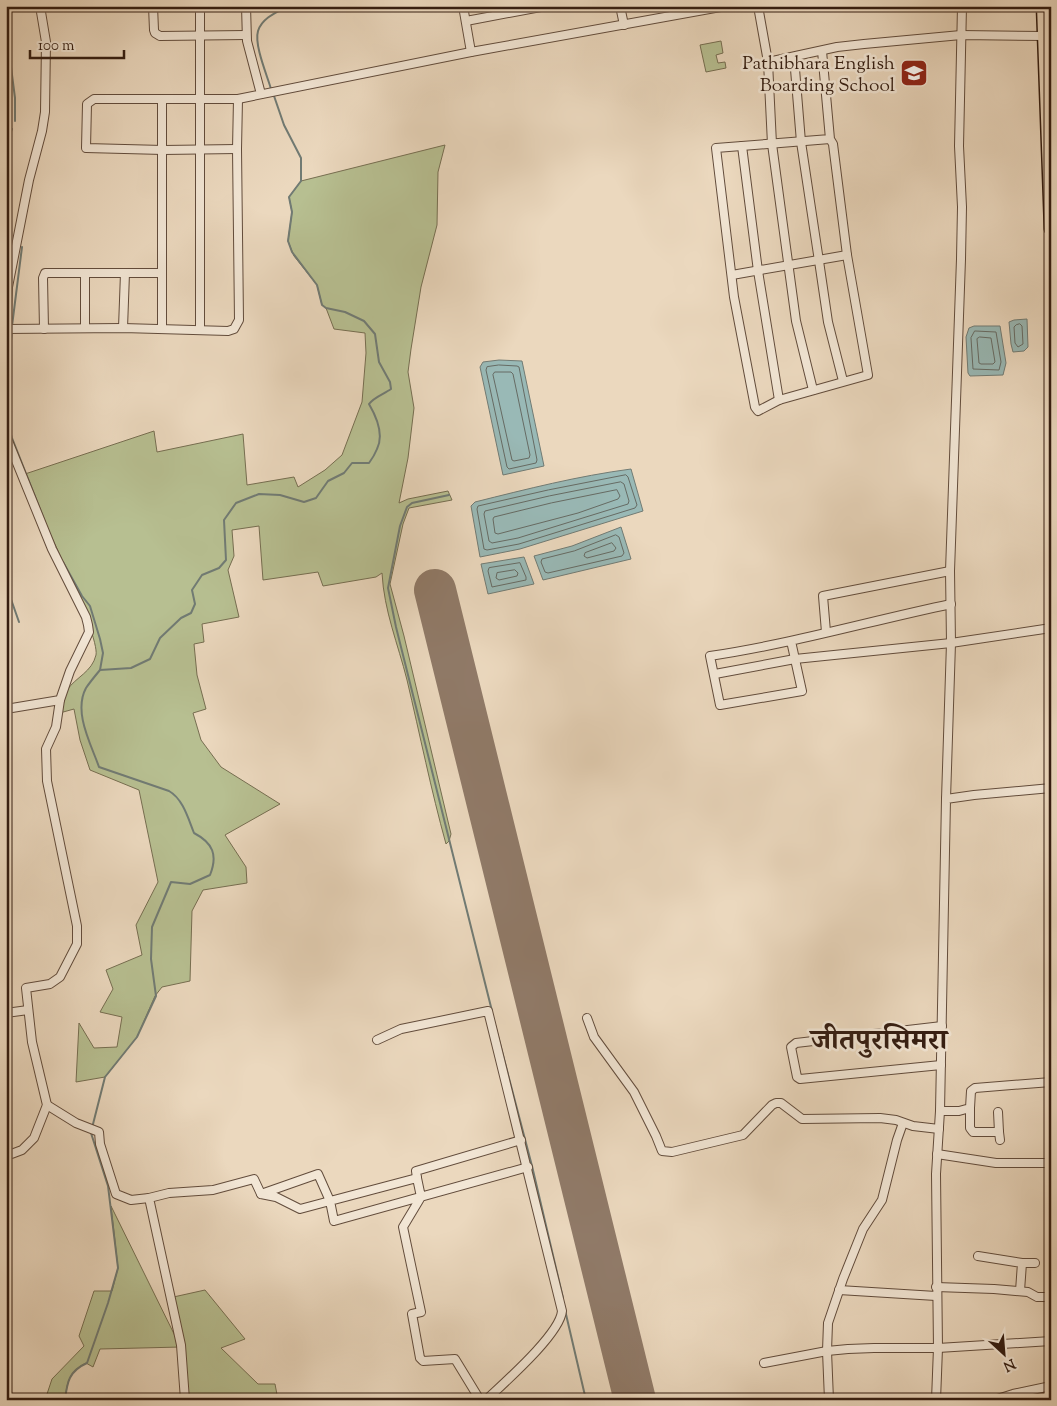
<svg xmlns="http://www.w3.org/2000/svg" width="1057" height="1406" viewBox="0 0 1057 1406" font-family="'Sorts Mill Goudy','Noto Serif Devanagari',serif">
<style>
.green{fill:#b7bf91;stroke:#766e51}
.water{fill:#99b9b6;stroke:#717b74}
.lines{fill:none;stroke-linecap:round;stroke-linejoin:round}
.shore{stroke:#666b64;stroke-width:1}
.stream{stroke:#717b74;stroke-width:2}
.runway{stroke:#907a68;stroke-width:42}
.minor-casing{stroke:#624c3c;stroke-width:10}
.trunk-casing{stroke:#341d11;stroke-width:15}
.minor{stroke:#f2e6d5;stroke-width:8}
.trunk{stroke:#ebd8be;stroke-width:12}
.labels{text-anchor:middle;stroke-width:5;stroke-linejoin:round;paint-order:stroke}
.poi-label{font-size:19px;fill:#341d11;stroke:#f2e6d5;text-anchor:end}
.town-label{font-size:29px;font-weight:bold;fill:#341d11;stroke:#f2e6d5}
</style>
<rect width="100%" height="100%" fill="#ebd8be"/>
<filter id="stains"><feTurbulence type="fractalNoise" baseFrequency=".004" numOctaves="4"/><feColorMatrix values="0 0 0 0 .2 0 0 0 0 .09 0 0 0 0 .02 0 0 0 .5 -.17"/></filter>
<radialGradient id="worn" r=".72"><stop offset=".6" stop-color="#630" stop-opacity="0"/><stop offset="1" stop-color="#630" stop-opacity=".3"/></radialGradient>
<g class="green">
<polygon points="721,41 723,53 716,55 718,63 725,62 726,68 706,72 700,45"/>
<path d="M 445,145 L 438,172 L 437,225 L 421,287 L 411,349 L 408,372 L 414,408 L 408,458 L 399,503 L 408,499 L 448,491 L 452,500 L 409,508 L 403,524 L 390,584 L 404,636 L 451,834 L 449,841 L 446,844 C 431,790 420,735 407,680 C 398,644 384,611 382,573 L 376,577 L 323,586 L 318,572 L 263,580 L 259,526 L 232,530 L 234,556 L 228,570 L 239,617 L 202,624 L 204,642 L 194,644 L 197,675 L 206,709 L 193,713 L 201,740 L 221,767 L 280,804 L 225,835 L 246,867 L 247,883 L 203,890 L 192,911 L 190,981 L 162,987 L 155,996 L 137,1037 L 105,1077 L 76,1082 L 79,1023 L 94,1048 L 117,1047 L 122,1017 L 100,1012 L 113,989 L 106,970 L 142,955 L 136,925 L 158,882 L 139,790 L 90,770 L 80,740 L 74,709 L 56,714 C 59,706 62,696 67,690 C 76,677 92,672 96,655 C 100,634 35,502 22,475 L 154,431 L 157,452 L 243,434 L 247,485 L 294,477 L 298,487 L 325,470 L 342,455 L 362,402 L 366,353 L 365,333 L 334,329 L 326,308 L 322,305 L 317,285 L 294,256 L 288,241 L 292,212 L 289,197 L 301,181 Z"/>
<path d="M 111,1206 L 180,1346 L 169,1298 L 205,1290 L 245,1339 L 221,1348 L 258,1384 L 275,1384 L 278,1400 L 185,1400 L 181,1347 L 100,1349 L 93,1367 L 86,1363 C 69,1371 67,1382 65,1400 L 45,1400 L 52,1379 L 84,1346 L 79,1336 L 94,1291 L 112,1291 L 118,1268 Z"/>
</g>
<g class="water">
<polygon points="1027,319 1028,347 1024,351 1013,352 1011,344 1009,322 1014,320"/>
<polygon points="974,326 1000,326 1006,363 1003,375 970,376 968,373 966,337 969,328"/>
<polygon points="499,360 522,361 544,466 503,475 480,367 483,362"/>
<path d="M 631,469 L 643,511 L 520,549 L 480,557 L 471,506 L 475,502 C 527,489 578,476 631,469 Z"/>
<polygon points="621,527 631,559 543,580 534,556 572,546"/>
<polygon points="524,557 534,584 488,594 481,564"/>
</g>
<g class="lines">
<g class="shore">
<polygon points="1020,324 1022,326 1023,344 1018,347 1015,343 1014,327 1016,325"/>
<polygon points="975,331 996,332 1001,362 999,370 973,369 971,338"/>
<polygon points="980,337 991,338 995,362 993,364 981,364 979,363 977,339"/>
<polygon points="499,365 517,366 519,367 537,460 536,463 509,469 507,467 486,370 487,367"/>
<polygon points="495,372 511,372 513,374 530,455 529,458 514,461 512,460 493,375"/>
<polygon points="626,475 628,477 637,505 635,508 519,544 487,550 484,549 477,509 478,506 548,490"/>
<polygon points="621,482 624,484 629,501 628,504 518,538 492,543 489,541 484,514 485,511 549,496"/>
<polygon points="617,490 620,496 618,499 578,513 498,534 495,533 493,519 494,517 551,503"/>
<polygon points="616,535 619,537 624,553 622,556 548,573 545,572 541,562 542,559 574,551"/>
<polygon points="612,543 616,548 614,551 587,558 584,556 585,553"/>
<polygon points="520,563 526,577 526,580 492,587 488,571 489,568"/>
<polygon points="515,570 518,573 517,576 499,580 496,578 497,573"/>
</g>
<g class="stream">
<polyline points="6,29 15,98 15,121"/>
<path d="M 271,89 C 267,75 254,45 258,31 C 262,18 277,12 288,6"/>
<polyline points="6,146 12,129"/>
<polyline points="12,326 22,247"/>
<polyline points="6,391 12,331"/>
<polyline points="6,418 12,438 45,522"/>
<polyline points="449,495 412,503 407,507 400,526 388,588 396,627 492,1011"/>
<polyline points="63,562 82,596 90,606 100,639 103,653 100,670"/>
<polyline points="6,585 19,622"/>
<polyline points="494,1021 532,1166 563,1298"/>
<path d="M 92,1128 L 105,1077 L 137,1037 L 156,996 L 151,959 L 152,927 L 171,882 L 190,884 L 210,875 C 218,855 213,843 194,833 C 188,818 183,799 169,791 L 99,767 C 91,744 73,712 86,688 C 90,682 95,676 100,670 L 131,668 L 150,659 L 160,638 L 181,618 L 191,613 L 195,604 L 192,590 L 202,575 L 219,568 L 226,560 L 224,520 L 236,503 L 259,494 L 280,495 L 304,502 L 316,498 L 328,481 L 344,473 L 352,463 L 369,463 C 372,459 375,454 377,449 C 384,435 376,416 369,404 C 374,397 384,394 391,389 L 390,382 L 379,362 L 375,334 L 364,321 L 345,312 L 326,308 L 322,305 L 317,285 L 292,252 L 288,241 L 292,212 L 289,197 L 301,181 L 301,158 L 284,125 L 273,93"/>
<polyline points="565,1310 586,1400"/>
<path d="M 65,1400 C 67,1382 69,1371 87,1363 L 108,1303 L 118,1268 L 108,1186 L 91,1133"/>
</g>
<polyline class="runway" points="435,590 635,1400"/>
<g class="minor-casing">
<g id="minor">
<polyline points="153,6 154,30 155,33 160,36 246,35"/>
<polyline points="246,6 247,41 261,94"/>
<polyline points="463,6 471,52"/>
<polyline points="620,6 624,25"/>
<polyline points="758,6 768,62 772,144 796,321 813,390"/>
<polyline points="466,21 546,6"/>
<polyline points="822,51 830,139 716,148 734,297 755,407 758,411 779,400 868,375 847,255 833,144 830,139"/>
<polyline points="794,57 801,142 819,261 828,322 843,381"/>
<polyline points="768,62 837,47 864,44 961,35 1044,36"/>
<polyline points="742,146 758,271 779,400"/>
<polyline points="237,149 163,150 86,148 87,104 94,99 238,99 471,52 726,6"/>
<polyline points="732,275 847,255"/>
<polyline points="85,328 85,273"/>
<polyline points="123,328 125,273"/>
<polyline points="162,328 162,99"/>
<polyline points="6,329 123,328 228,331 234,329 239,320 237,149 238,99"/>
<polyline points="44,329 43,278 45,273 161,273"/>
<polyline points="200,329 200,6"/>
<polyline points="6,330 8,287 29,180 42,131 45,112 46,42 40,6"/>
<polyline points="6,436 52,549 86,617 88,625 89,632 70,671 60,700 6,709"/>
<polyline points="826,632 823,596 950,571"/>
<path d="M 791,641 L 802,691 L 720,705 L 710,656 C 791,644 870,621 951,604"/>
<polyline points="715,674 795,659 951,643 1051,628"/>
<polyline points="946,799 951,643 950,571 961,259 962,207 959,146 962,6"/>
<polyline points="6,1013 28,1010"/>
<polyline points="587,1018 594,1037 634,1092 656,1136 662,1151 672,1152 743,1135 772,1105 776,1103 781,1103 802,1119 880,1118 896,1120 913,1126 939,1129"/>
<path d="M 377,1040 L 401,1029 L 488,1011 L 562,1311 C 560,1334 505,1382 486,1400"/>
<polyline points="941,1065 800,1079 797,1077 791,1047 796,1043 942,1026"/>
<polyline points="47,1105 76,1123 99,1132 100,1144 116,1194 131,1200 149,1198"/>
<polyline points="970,1108 970,1128 973,1132 999,1132 1000,1140"/>
<polyline points="940,1111 959,1111 970,1108 971,1091 975,1088 1051,1082"/>
<polyline points="998,1112 999,1132"/>
<polyline points="937,1154 996,1163 1051,1163"/>
<polyline points="6,1156 22,1150 34,1138 47,1105 32,1042 26,988 50,984 60,977 77,944 77,926 47,781 46,749 56,727 60,700"/>
<polyline points="417,1178 416,1171 521,1140"/>
<polyline points="978,1256 1022,1263 1020,1291"/>
<polyline points="1022,1263 1035,1263"/>
<polyline points="936,1287 994,1289 1028,1292 1037,1297 1051,1297"/>
<polyline points="839,1290 936,1296"/>
<polyline points="764,1363 827,1351 848,1349 874,1348 938,1348 1051,1341"/>
<polyline points="185,1400 181,1345 149,1198 169,1193 213,1190 254,1179 261,1194"/>
<polyline points="480,1400 455,1359 423,1361 420,1358 412,1314 421,1312 403,1227 421,1197 417,1178 330,1201 318,1174 261,1194 276,1197 300,1209 330,1201 334,1221 528,1167"/>
<polyline points="829,1400 827,1351 828,1323 843,1279 863,1229 882,1200 897,1140 903,1123"/>
<polyline points="936,1400 938,1348 936,1174 940,1111 946,799 974,795 1051,788"/>
<polyline points="994,1400 1013,1394 1051,1386"/>
</g>
</g>
<g class="trunk-casing">
<polyline id="trunk" points="1043,6 1051,229"/>
</g>
<use href="#minor" class="minor"/>
<use href="#trunk" class="trunk"/>
</g>
<defs>
<g id="school-square" transform="scale(1.4375)"><rect x="-9" y="-9" width="18" height="18" rx="4" fill="#8f2418" stroke="#f2e6d5"/><path d="M0-5L7-2L0 1L-7-2ZM-4 1L0 2.5L4 1V4Q0 6-4 4Z" fill="#fff"/></g>
</defs>
<g fill-rule="evenodd">
<use href="#school-square" x="914" y="73"/>
</g>
<g class="labels">
<g class="poi-label">
<text x="895" y="69">Pathibhara English<tspan x="895" dy="22">Boarding School</tspan></text>
</g>
<g class="town-label">
<text x="879" y="1049">जीतपुरसिमरा</text>
</g>
</g>
<rect width="1057" height="1406" fill="none" stroke="#ebd8be" stroke-width="25"/>
<rect x="8" y="8" width="1042" height="1391" fill="none" stroke="#341d11" stroke-width="2.5"/>
<rect x="12" y="12" width="1032" height="1381" fill="none" stroke="#341d11"/>
<g transform="translate(1004 1354) rotate(154)" stroke="#f2e6d5" stroke-width="4" paint-order="stroke">
<path d="M0-4L9 19L0 12L-9 19Z" fill="#341d11"/>
<text y="-8" font-size="14" font-weight="bold" text-anchor="middle" fill="#341d11">N</text>
</g>
<path d="M30 50v8h94v-8" fill="none" stroke="#341d11" stroke-width="2.5"/>
<text x="38" y="50" font-size="15" fill="#341d11" stroke="#f2e6d5" stroke-width="4" paint-order="stroke">100 m</text>
<rect width="100%" height="100%" filter="url(#stains)"/>
<rect width="100%" height="100%" fill="url(#worn)"/>
</svg>
